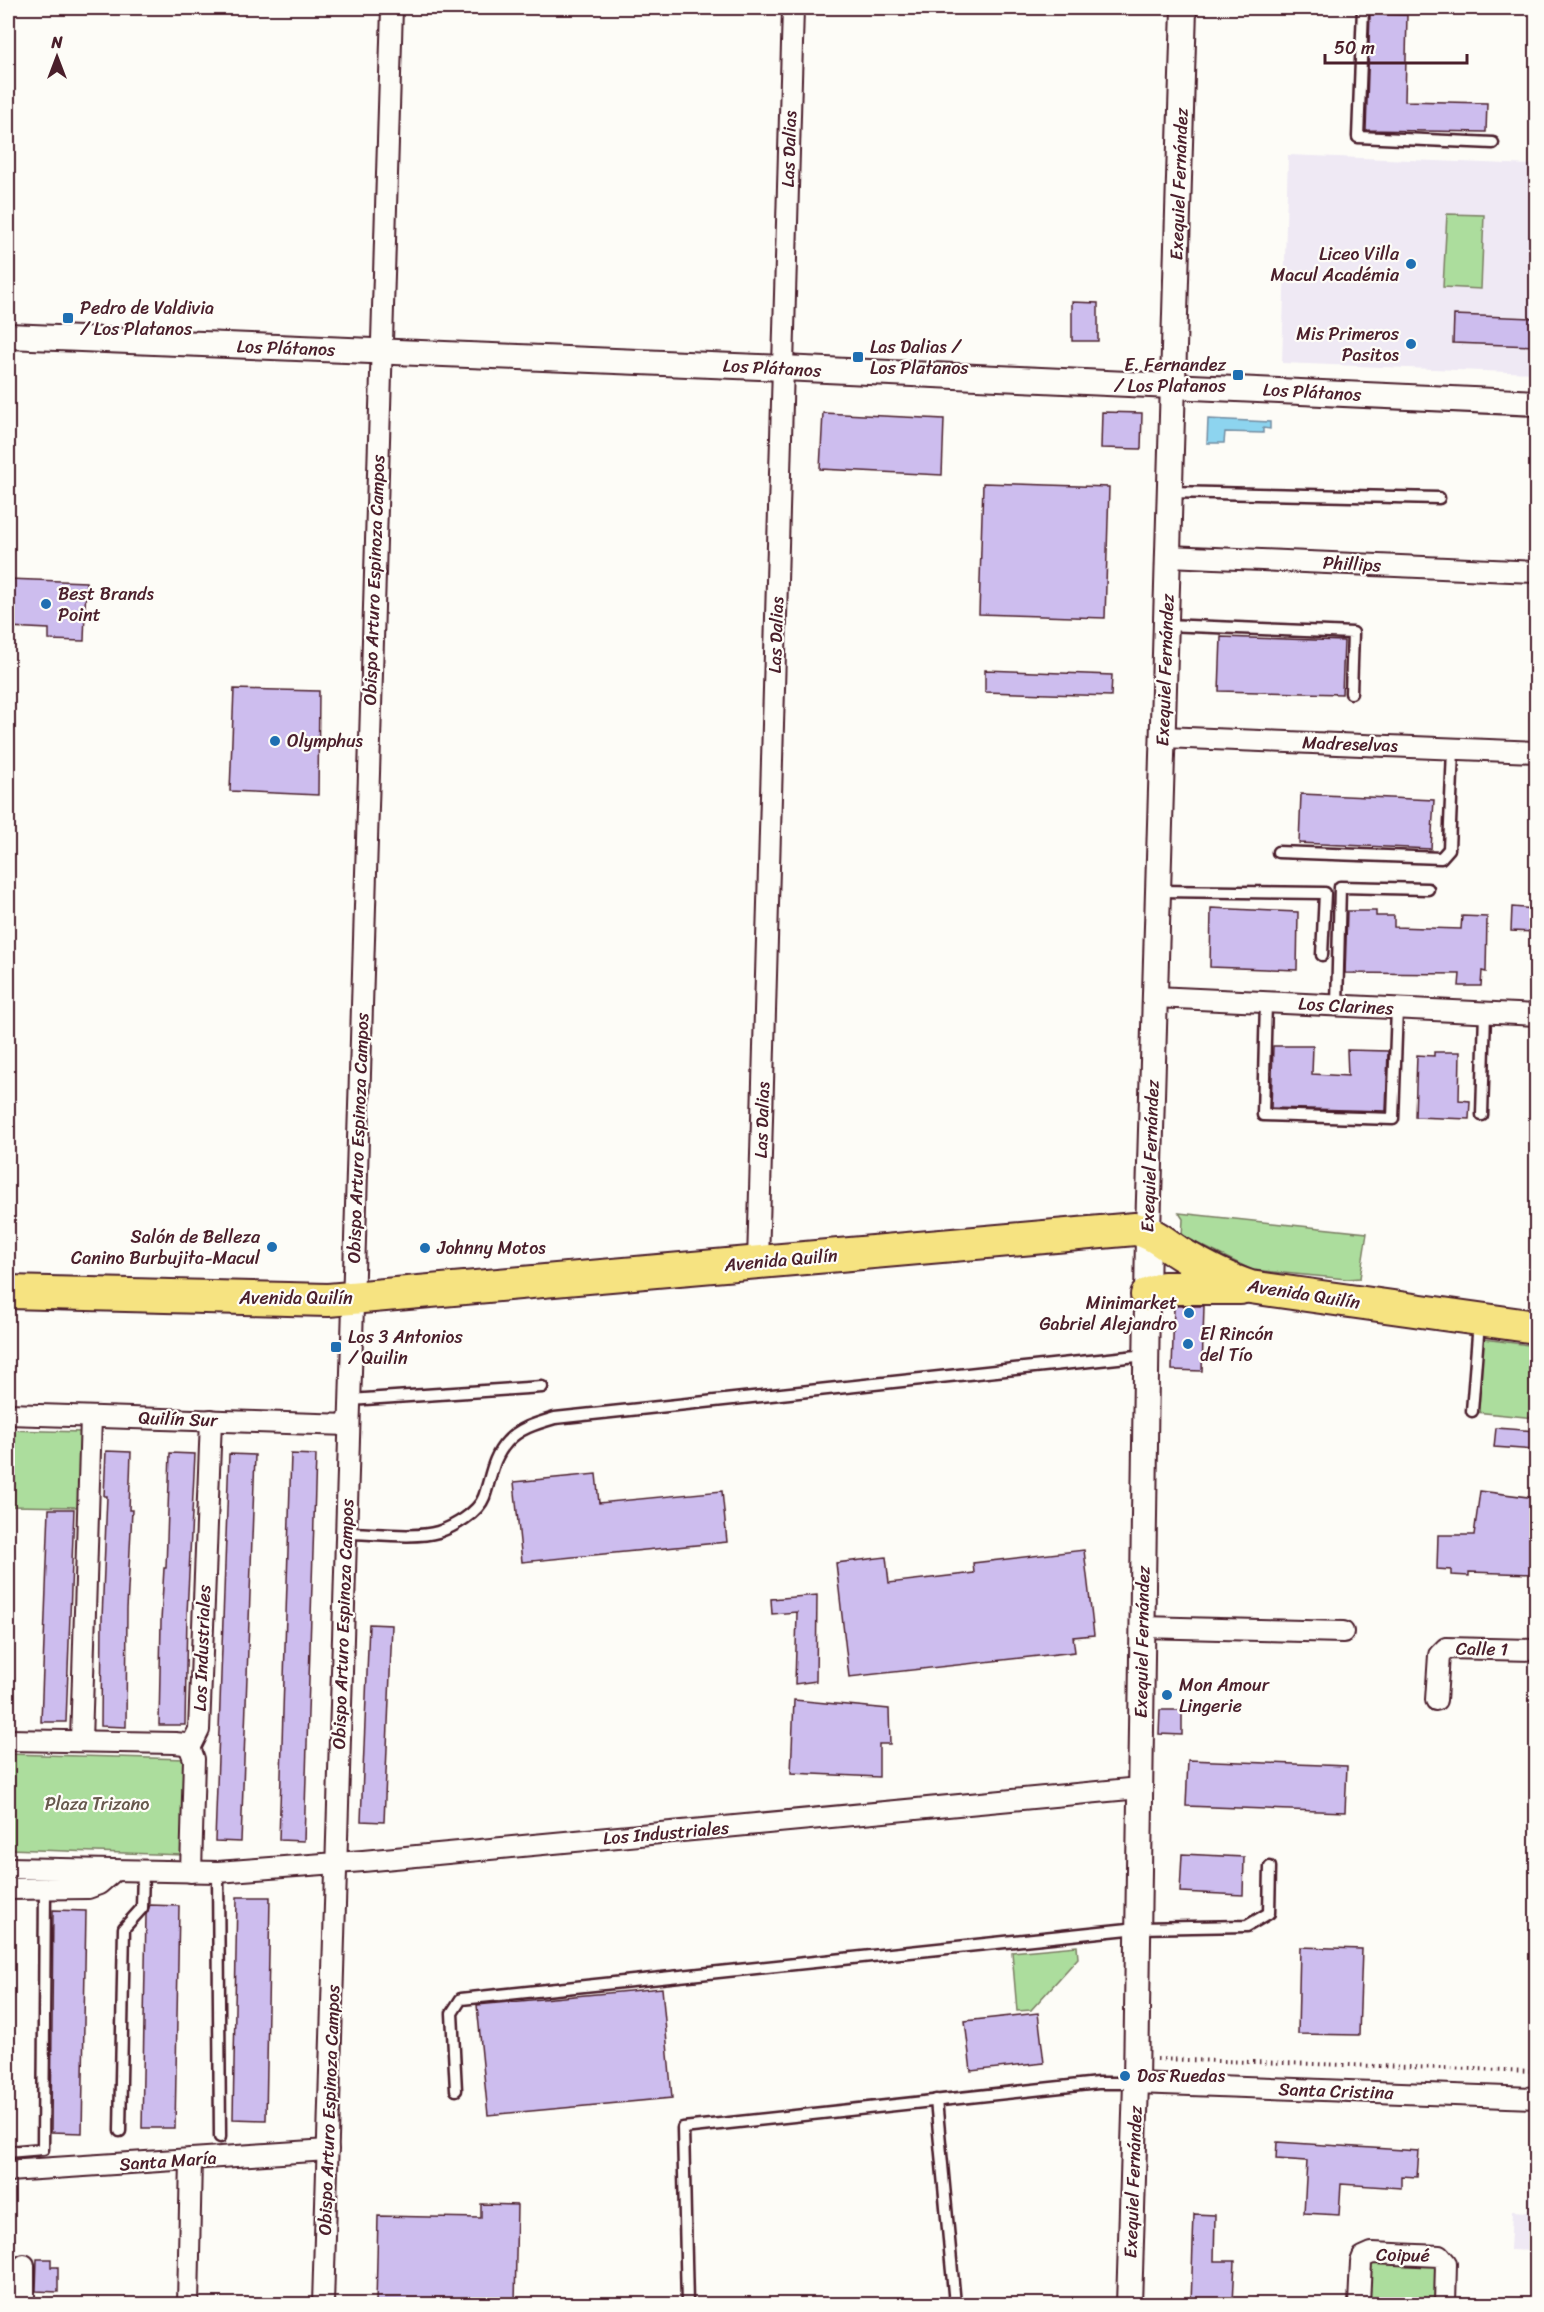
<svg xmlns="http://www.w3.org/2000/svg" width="1544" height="2312" viewBox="0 0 1544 2312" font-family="Sriracha,sans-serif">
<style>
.built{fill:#efe9f4}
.green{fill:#acdd9d;stroke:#7b7e64;stroke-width:1.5}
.water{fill:#8dd4ef;stroke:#728ca1;stroke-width:1.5}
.building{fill:#cdbdee;stroke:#4a1f2b;stroke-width:1.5}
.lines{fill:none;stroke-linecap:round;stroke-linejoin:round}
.service-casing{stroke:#4a1f2b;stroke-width:15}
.minor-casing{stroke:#4a1f2b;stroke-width:24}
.tertiary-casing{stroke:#4a1f2b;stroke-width:28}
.primary-casing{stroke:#4a1f2b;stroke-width:36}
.path{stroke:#4a1f2b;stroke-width:4;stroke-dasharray:1.5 4.5;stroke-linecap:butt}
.service{stroke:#fdfcf7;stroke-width:10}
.minor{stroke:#fdfcf7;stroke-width:20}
.tertiary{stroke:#fdfcf7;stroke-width:24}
.primary{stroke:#f6e381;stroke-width:32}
.poi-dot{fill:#1f6fb2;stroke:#fdfcf7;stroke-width:2}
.labels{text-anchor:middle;stroke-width:4.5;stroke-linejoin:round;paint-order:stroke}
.street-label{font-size:18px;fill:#4a1f2b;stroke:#fdfcf7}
.poi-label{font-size:18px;fill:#4a1f2b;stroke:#fdfcf7;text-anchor:start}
.park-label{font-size:18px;fill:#67584d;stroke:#fdfcf7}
</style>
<rect width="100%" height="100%" fill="#fdfcf7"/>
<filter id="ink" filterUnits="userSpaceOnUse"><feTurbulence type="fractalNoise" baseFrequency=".0167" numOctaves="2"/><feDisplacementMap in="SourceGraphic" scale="12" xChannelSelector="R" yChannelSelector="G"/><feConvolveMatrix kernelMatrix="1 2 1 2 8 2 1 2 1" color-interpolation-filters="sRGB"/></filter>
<g filter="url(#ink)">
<g class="built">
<polygon points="1288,155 1536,165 1536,373 1282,363"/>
<polygon points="1531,2125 1536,2125 1536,2251 1510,2250 1512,2211 1528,2212"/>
</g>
<g class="green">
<polygon points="1447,214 1484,215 1481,289 1443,287"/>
<polygon points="1179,1213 1367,1233 1360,1278 1347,1279 1252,1270 1182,1236 1183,1219"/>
<polygon points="1484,1339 1536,1346 1536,1418 1475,1412"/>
<polygon points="8,1430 82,1432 81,1507 8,1506"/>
<polygon points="8,1754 186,1759 183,1855 8,1849"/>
<polygon points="1077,1946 1078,1958 1031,2010 1017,2011 1012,1952"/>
<polygon points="1365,2259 1441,2262 1439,2304 1364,2304"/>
</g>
<polygon class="water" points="1208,419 1270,422 1270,429 1263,428 1263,433 1225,432 1224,443 1207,443"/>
<g class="building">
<polygon points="1370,14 1407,15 1405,101 1487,103 1486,132 1366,130"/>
<polygon points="1072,302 1098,303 1098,341 1072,341"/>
<polygon points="1454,315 1536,318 1536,346 1453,343"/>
<polygon points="1102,412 1142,413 1141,449 1101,448"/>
<polygon points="823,413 944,419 942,475 820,469"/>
<polygon points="983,483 1109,487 1105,618 979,614"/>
<polygon points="8,579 86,582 84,641 49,640 49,629 8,627"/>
<polygon points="1221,637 1344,641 1342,694 1219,691"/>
<polygon points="985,670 1112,675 1111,696 985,692"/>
<polygon points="234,689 319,691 318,795 230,791"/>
<polygon points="1301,794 1434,800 1431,849 1299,843"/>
<polygon points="1512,907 1536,909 1536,932 1511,931"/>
<polygon points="1211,908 1298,912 1297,970 1210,967"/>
<polygon points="1347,911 1376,911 1376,916 1394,916 1394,927 1461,929 1462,916 1487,917 1486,972 1482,971 1481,986 1459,986 1460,974 1345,973"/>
<polygon points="1273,1046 1313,1046 1312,1074 1348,1076 1347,1050 1388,1051 1386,1111 1271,1108"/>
<polygon points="1434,1052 1460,1052 1459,1100 1470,1101 1469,1119 1415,1117 1417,1055 1434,1056"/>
<polygon points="1176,1306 1204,1306 1202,1371 1172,1370 1174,1307"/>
<polygon points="1496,1428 1536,1431 1536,1450 1494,1447"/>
<polygon points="106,1451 131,1452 129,1510 132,1510 127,1609 126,1727 101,1726 102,1619 107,1496 104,1496"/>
<polygon points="170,1453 195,1454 187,1613 185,1725 159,1725 161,1621 164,1568 166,1568"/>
<polygon points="229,1454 255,1455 241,1842 215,1841"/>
<polygon points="291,1454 316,1455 304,1841 279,1840"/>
<polygon points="596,1474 599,1503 722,1491 727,1542 522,1562 514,1482"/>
<polygon points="1480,1491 1536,1498 1536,1574 1469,1572 1469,1576 1451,1575 1451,1570 1437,1569 1438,1535 1474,1535"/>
<polygon points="49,1509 74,1509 66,1722 41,1722"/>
<polygon points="1084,1550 1094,1635 1073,1637 1075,1652 849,1677 836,1563 886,1557 889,1583 974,1573 973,1563"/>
<polygon points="817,1595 816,1681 795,1684 797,1612 772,1614 771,1599"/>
<polygon points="369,1624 392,1625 384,1822 361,1821"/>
<polygon points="794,1700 889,1709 890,1744 879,1744 879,1777 791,1773"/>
<polygon points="1160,1710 1182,1710 1182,1735 1159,1734"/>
<polygon points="1188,1760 1347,1766 1345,1812 1186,1806"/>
<polygon points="1182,1854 1244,1857 1243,1895 1180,1892"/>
<polygon points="237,1897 270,1897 266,2120 233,2119"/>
<polygon points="150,1905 179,1906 175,2128 142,2128 146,1915"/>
<polygon points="53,1910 86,1911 82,2133 51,2132"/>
<polygon points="1300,1947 1362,1949 1359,2035 1298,2034"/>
<polygon points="662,1988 672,2098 488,2115 477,2005"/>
<polygon points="1038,2013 1044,2063 971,2071 965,2021"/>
<polygon points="1277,2142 1419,2151 1417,2177 1401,2176 1401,2188 1341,2184 1339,2215 1304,2213 1307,2161 1276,2159"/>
<polygon points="481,2204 517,2205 515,2304 376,2304 378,2216 481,2218"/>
<polygon points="1194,2214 1215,2215 1214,2261 1235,2261 1233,2304 1191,2304"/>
<polygon points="37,2259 51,2259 51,2267 58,2267 58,2292 36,2291"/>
</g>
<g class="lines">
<g class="service-casing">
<g id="service">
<polyline points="1363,8 1358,137 1493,143"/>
<polyline points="1170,492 1439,498"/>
<polyline points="1166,625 1353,633 1351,693"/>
<polyline points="1278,852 1441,858 1449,849 1453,749"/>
<polyline points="1158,891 1325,893 1322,955"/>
<polyline points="1266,1002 1263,1115 1393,1119 1397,1008"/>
<polyline points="1337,1005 1340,887 1428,889"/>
<polyline points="1482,1115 1485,1012"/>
<polyline points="350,1400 542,1387"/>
<polyline points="1472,1411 1479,1322"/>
<path d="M 346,1533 C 370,1533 416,1539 438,1532 C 453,1527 478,1513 484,1497 C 491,1478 492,1458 507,1442 C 519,1428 538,1423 555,1418 L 1146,1355"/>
<polyline points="218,1872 220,2137"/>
<polyline points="456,2090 452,2013 461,1999 1138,1928 1247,1926 1269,1913 1270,1867"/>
<polyline points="936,2100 955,2304"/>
<polyline points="120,2131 124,1928 142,1908 143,1871"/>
<polyline points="8,2152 43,2149 45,1890"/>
<polyline points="687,2304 683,2128 1098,2083 1136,2083"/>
</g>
</g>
<g class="minor-casing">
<g id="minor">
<polyline points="1168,556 1536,572"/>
<polyline points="1163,737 1536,752"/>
<polyline points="1155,997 1536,1015"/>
<polyline points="758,1262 793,8"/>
<polyline points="8,1414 349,1425"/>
<polyline points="1142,1627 1343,1632"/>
<polyline points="1436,1700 1439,1655 1446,1648 1536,1650"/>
<polyline points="8,1740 175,1743 185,1744 190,1748"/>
<polyline points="81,1741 91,1417"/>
<polyline points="190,1748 199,1730 211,1420"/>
<polyline points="190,1748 194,1759 191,1872"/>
<polyline points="8,1868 218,1872 363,1861 1140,1788"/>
<polyline points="8,1889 88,1888 99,1884 114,1871"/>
<polyline points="1136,2083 1536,2098"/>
<polyline points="8,2171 328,2150"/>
<polyline points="24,2304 24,2265"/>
<polyline points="188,2304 191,2159"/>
<polyline points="323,2304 392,8"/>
<polyline points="1359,2304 1361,2262 1363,2257 1372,2253 1440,2256 1446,2263 1445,2304"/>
</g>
</g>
<g class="tertiary-casing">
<g id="tertiary">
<polyline points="8,336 783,368 1536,403"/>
<polyline points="1129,2304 1136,2083 1148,1232 1184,8"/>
</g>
</g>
<g class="primary-casing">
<g id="primary">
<path d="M 8,1292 L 328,1300 L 1135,1229 C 1153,1232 1166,1245 1181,1254 C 1203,1267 1226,1279 1250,1287 L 1536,1327"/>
<polyline points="1147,1295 1164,1288 1240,1288"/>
</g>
</g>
<polyline class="path" points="1157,2059 1536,2071"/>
<use href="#service" class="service"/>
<use href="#minor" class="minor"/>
<use href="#tertiary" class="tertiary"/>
<use href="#primary" class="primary"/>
</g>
</g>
<g class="poi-dot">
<circle cx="1411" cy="264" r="6"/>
<rect x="62" y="312" width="12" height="12" rx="3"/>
<circle cx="1411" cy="344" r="6"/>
<rect x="852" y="351" width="12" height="12" rx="3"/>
<rect x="1232" y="369" width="12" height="12" rx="3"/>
<circle cx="46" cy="604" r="6"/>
<circle cx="275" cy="741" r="6"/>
<circle cx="272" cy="1247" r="6"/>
<circle cx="425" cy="1248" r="6"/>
<circle cx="1189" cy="1313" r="6"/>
<circle cx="1188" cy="1344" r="6"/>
<rect x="330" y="1341" width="12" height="12" rx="3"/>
<circle cx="1167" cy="1695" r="6"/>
<circle cx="1125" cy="2076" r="6"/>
</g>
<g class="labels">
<g class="street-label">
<text transform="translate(789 149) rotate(-88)" y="6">Las Dalias</text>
<text transform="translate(1179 184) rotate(-88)" y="6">Exequiel Fernández</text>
<text transform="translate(286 348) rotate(2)" y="6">Los Plátanos</text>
<text transform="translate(772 368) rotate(3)" y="6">Los Plátanos</text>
<text transform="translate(1312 392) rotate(3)" y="6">Los Plátanos</text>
<text transform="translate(1352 564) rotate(3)" y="6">Phillips</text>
<text transform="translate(374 580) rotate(-88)" y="6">Obispo Arturo Espinoza Campos</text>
<text transform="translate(776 635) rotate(-88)" y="6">Las Dalias</text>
<text transform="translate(1165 670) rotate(-88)" y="6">Exequiel Fernández</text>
<text transform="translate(1350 744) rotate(2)" y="6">Madreselvas</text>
<text transform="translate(1346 1006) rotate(3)" y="6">Los Clarines</text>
<text transform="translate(762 1120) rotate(-88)" y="6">Las Dalias</text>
<text transform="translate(358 1138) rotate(-88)" y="6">Obispo Arturo Espinoza Campos</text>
<text transform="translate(1150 1156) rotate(-88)" y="6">Exequiel Fernández</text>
<text transform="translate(781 1260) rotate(-5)" y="6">Avenida Quilín</text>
<text transform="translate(1304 1294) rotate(9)" y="6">Avenida Quilín</text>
<text x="296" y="1304">Avenida Quilín</text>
<text transform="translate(178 1419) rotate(2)" y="6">Quilín Sur</text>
<text transform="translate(343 1624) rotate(-88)" y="6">Obispo Arturo Espinoza Campos</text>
<text transform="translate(1142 1642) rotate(-89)" y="6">Exequiel Fernández</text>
<text transform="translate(202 1648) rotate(-88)" y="6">Los Industriales</text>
<text transform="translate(1482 1649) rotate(1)" y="6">Calle 1</text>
<text transform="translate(666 1833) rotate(-5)" y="6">Los Industriales</text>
<text transform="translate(1336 2091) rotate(2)" y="6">Santa Cristina</text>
<text transform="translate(329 2110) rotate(-88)" y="6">Obispo Arturo Espinoza Campos</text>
<text transform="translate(168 2161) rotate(-4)" y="6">Santa María</text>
<text transform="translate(1133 2182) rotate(-88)" y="6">Exequiel Fernández</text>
<text transform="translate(1403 2255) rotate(1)" y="6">Coipué</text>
</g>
<g class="poi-label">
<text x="1399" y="260" text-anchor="end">Liceo Villa<tspan x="1399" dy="21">Macul Académia</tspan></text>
<text x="80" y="314">Pedro de Valdivia<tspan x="80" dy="21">/ Los Platanos</tspan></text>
<text x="1399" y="340" text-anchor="end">Mis Primeros<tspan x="1399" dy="21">Pasitos</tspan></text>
<text x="870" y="353">Las Dalias /<tspan x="870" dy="21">Los Platanos</tspan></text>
<text x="1226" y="371" text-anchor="end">E. Fernandez<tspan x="1226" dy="21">/ Los Platanos</tspan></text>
<text x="58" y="600">Best Brands<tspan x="58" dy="21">Point</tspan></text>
<text x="287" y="747">Olymphus</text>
<text x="260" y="1243" text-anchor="end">Salón de Belleza<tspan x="260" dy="21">Canino Burbujita-Macul</tspan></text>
<text x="437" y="1254">Johnny Motos</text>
<text x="1177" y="1309" text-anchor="end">Minimarket<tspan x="1177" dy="21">Gabriel Alejandro</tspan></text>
<text x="1200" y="1340">El Rincón<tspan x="1200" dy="21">del Tío</tspan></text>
<text x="348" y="1343">Los 3 Antonios<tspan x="348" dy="21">/ Quilin</tspan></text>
<text x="1179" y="1691">Mon Amour<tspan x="1179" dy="21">Lingerie</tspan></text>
<text x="1137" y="2082">Dos Ruedas</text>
</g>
<g class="park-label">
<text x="97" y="1810">Plaza Trizano</text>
</g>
</g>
<rect width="1544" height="2312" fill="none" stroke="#fdfcf7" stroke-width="30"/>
<rect x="15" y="15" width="1514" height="2282" fill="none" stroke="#4a1f2b" stroke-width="2" filter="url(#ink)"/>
<g transform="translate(57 57)" stroke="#fdfcf7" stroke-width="4.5" paint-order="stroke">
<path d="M0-4.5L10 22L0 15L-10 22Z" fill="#4a1f2b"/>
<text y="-9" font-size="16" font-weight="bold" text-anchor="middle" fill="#4a1f2b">N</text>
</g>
<path d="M1325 54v9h142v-9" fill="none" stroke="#4a1f2b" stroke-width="3"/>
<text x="1334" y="54" font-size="18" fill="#4a1f2b" stroke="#fdfcf7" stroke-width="4.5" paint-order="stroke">50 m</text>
</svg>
